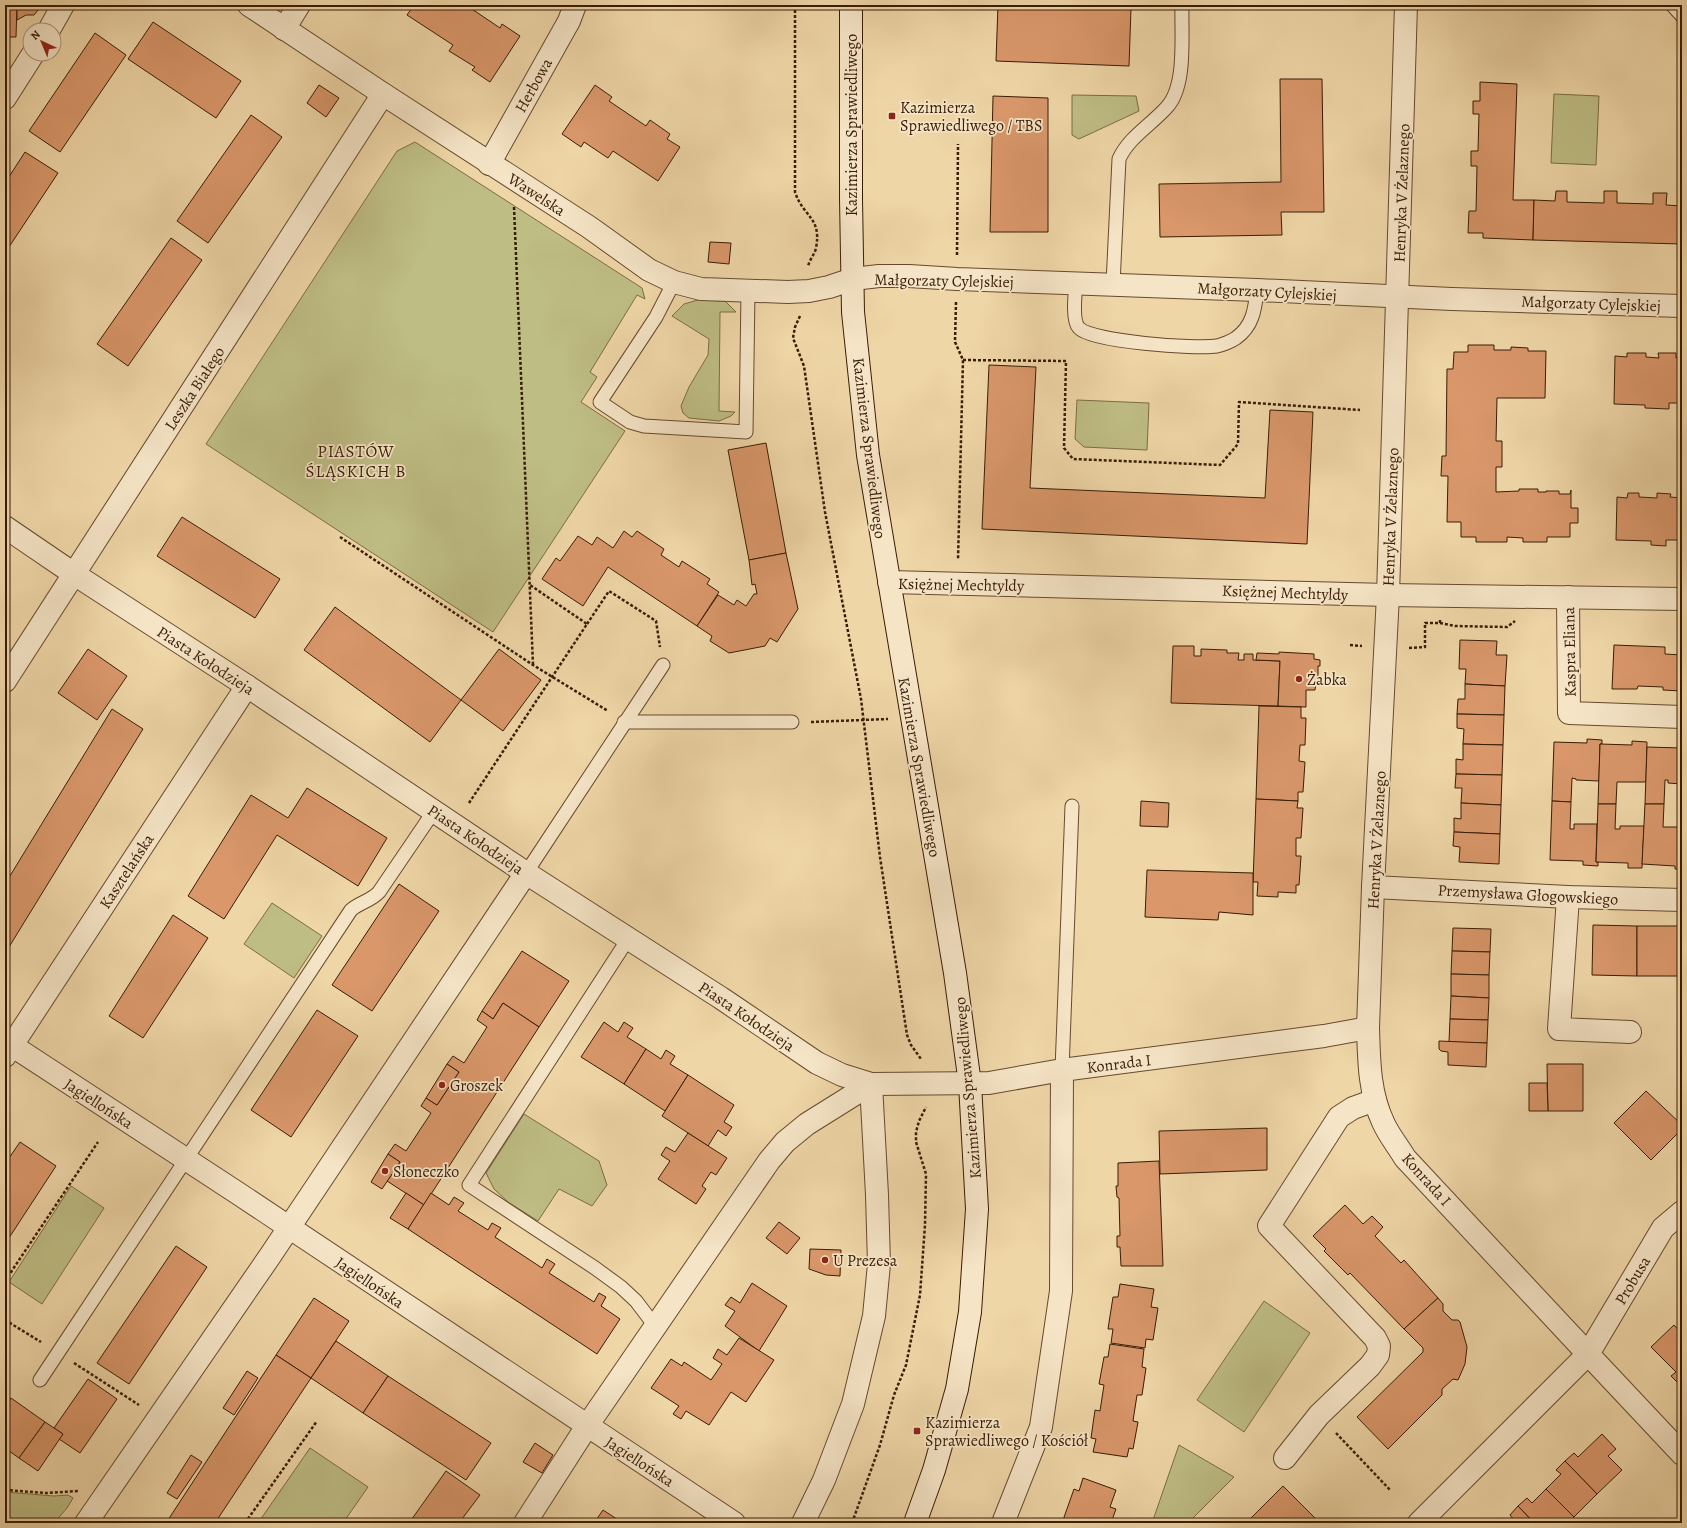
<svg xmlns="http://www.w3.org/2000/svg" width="1687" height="1528" viewBox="0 0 1687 1528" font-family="Alegreya,serif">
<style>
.green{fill:#bebd84;stroke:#7c6c44}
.building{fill:#d9976a;stroke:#391c05}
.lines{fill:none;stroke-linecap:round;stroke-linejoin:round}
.lane-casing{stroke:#664a2e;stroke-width:15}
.street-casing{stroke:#664a2e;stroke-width:24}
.secondary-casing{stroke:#391c05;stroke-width:24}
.path{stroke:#391c05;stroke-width:2.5;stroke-dasharray:3 2;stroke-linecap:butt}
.lane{stroke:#f5e4c6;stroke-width:13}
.street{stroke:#f5e4c6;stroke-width:22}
.secondary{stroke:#f5e4c6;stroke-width:22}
.poi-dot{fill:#8f2418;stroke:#f5e4c6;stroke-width:1.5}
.labels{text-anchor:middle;stroke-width:3.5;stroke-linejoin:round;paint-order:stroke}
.street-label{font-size:16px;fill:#391c05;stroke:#f5e4c6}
.poi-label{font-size:16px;fill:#391c05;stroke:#f5e4c6;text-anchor:start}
.neighbourhood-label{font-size:17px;letter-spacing:1px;fill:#391c05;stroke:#f5e4c6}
</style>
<rect width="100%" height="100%" fill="#efd6a7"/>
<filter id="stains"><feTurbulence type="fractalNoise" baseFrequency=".005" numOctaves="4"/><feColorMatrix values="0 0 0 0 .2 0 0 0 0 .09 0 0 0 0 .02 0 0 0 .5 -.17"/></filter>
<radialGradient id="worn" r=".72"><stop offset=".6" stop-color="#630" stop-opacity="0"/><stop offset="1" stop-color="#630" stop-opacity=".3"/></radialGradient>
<g class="green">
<polygon points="1554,94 1599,96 1596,165 1551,163"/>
<polygon points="1072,95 1136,96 1139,111 1079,139 1072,135"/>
<polygon points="415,142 642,288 645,299 637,295 590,372 597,377 581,402 625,431 493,632 206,444 397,151"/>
<polygon points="698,300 725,301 736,312 720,312 719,411 735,412 731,416 719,421 689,418 683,413 681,406 689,387 708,355 709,339 672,316 684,304"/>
<polygon points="1077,400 1149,403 1147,450 1084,447 1075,439"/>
<polygon points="272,903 322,936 294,978 244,944"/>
<polygon points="524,1114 599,1161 607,1185 592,1206 559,1189 538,1221 508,1202 494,1189 486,1173"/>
<polygon points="71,1186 104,1208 42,1304 9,1282"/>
<polygon points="1264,1301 1310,1333 1244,1432 1197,1400"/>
<polygon points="1179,1445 1234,1477 1188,1523 1152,1523"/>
<polygon points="310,1448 368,1487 343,1523 258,1523"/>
<polygon points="5,1492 54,1496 68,1495 73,1498 67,1508 54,1523 5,1523"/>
</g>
<g class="building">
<polygon points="5,5 17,5 16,37 5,37"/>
<polygon points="17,5 39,5 39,9 34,15 26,15 17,20"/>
<polygon points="414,5 466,5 500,28 502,24 520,36 490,82 472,70 475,67 449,51 453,45 407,15"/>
<polygon points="998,5 1055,5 1131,8 1129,66 996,61"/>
<polygon points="153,22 241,81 216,118 128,59"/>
<polygon points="95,33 126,55 60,152 29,131"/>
<polygon points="1280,79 1322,79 1324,212 1281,212 1282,235 1160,237 1159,184 1281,182"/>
<polygon points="1480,82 1517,84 1513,200 1534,200 1533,240 1483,238 1483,233 1468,233 1469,211 1476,211 1477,166 1471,166 1471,151 1478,151 1479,114 1473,114 1473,101 1480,101"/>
<polygon points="319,85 339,98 326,117 307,103"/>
<polygon points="595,85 612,97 609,101 646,126 650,120 670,134 667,139 680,147 658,181 613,151 608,158 584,142 581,147 562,134"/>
<polygon points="993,96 1048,98 1048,232 990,232"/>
<polygon points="251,115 282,137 208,243 177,221"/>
<polygon points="25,152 58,173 5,253 5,183"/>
<polygon points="1556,191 1567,191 1567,202 1604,203 1604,191 1617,191 1617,203 1653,204 1653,193 1667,193 1666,205 1682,206 1682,244 1533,240 1534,200 1555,201"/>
<polygon points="171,238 202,260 128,366 97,344"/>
<polygon points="710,242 731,243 729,264 708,262"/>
<polygon points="1468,345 1494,345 1494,350 1511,350 1511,347 1528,348 1528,351 1546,351 1545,398 1497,398 1496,441 1502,441 1502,467 1496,467 1496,492 1519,491 1519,489 1538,489 1538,492 1546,492 1546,491 1559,491 1559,494 1570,494 1571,490 1571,508 1578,508 1578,523 1570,523 1570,537 1547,537 1547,542 1523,542 1523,538 1507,537 1507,542 1476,542 1476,537 1461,537 1461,522 1447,522 1448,476 1441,476 1442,456 1446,456 1447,369 1453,369 1454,352 1468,352"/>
<polygon points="1627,353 1646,353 1646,357 1659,358 1658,353 1676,353 1676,358 1682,358 1682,403 1669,403 1669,409 1645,408 1645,405 1614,404 1615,356 1627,357"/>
<polygon points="989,365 1036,367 1030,488 1265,498 1270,410 1313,412 1307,544 982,529"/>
<polygon points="766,443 786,553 749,560 728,450"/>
<polygon points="1628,493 1639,493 1639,497 1657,498 1657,493 1671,494 1670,497 1682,498 1682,540 1666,540 1666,546 1651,545 1651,541 1616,540 1617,497 1627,498"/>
<polygon points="182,517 280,579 255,618 157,556"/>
<polygon points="624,531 632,537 637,531 664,549 661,555 679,567 682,561 710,579 707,584 719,592 697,626 608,567 583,606 542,579 556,558 560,561 578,536 592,545 597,537 613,548"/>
<polygon points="786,553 798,609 777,642 770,638 765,646 729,653 710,641 712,636 697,626 718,595 734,605 737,600 746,606 754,594 757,594 755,584 752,585 749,560"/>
<polygon points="335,607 461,700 430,742 304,650"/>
<polygon points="1460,640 1497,641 1496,655 1507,655 1505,686 1465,684 1466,669 1459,669"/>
<polygon points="1614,645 1665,647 1665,654 1682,655 1682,691 1663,690 1663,687 1638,686 1637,689 1612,689"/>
<polygon points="1173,646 1194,646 1194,656 1201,656 1201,649 1227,650 1227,653 1239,653 1238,660 1244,660 1244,654 1253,654 1253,660 1280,661 1278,706 1171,703"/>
<polygon points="88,649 127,676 97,720 58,693"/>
<polygon points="499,649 541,680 503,731 461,700"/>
<polygon points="1279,652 1314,654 1314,659 1320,660 1320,666 1318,666 1318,683 1316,683 1315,690 1306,690 1306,707 1278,706 1280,661 1256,660 1257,653 1279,654"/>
<polygon points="1465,684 1505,686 1504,715 1457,714 1458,699 1465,699"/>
<polygon points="1259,706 1301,707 1301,718 1306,718 1305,745 1300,745 1299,761 1305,762 1303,792 1298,792 1298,801 1256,799"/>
<polygon points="112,709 143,729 9,947 5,945 5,884"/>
<polygon points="1457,714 1504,715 1503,745 1463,744 1464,729 1457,728"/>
<polygon points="1587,739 1602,740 1602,744 1600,744 1599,781 1576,780 1576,779 1572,778 1571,802 1552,801 1554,742 1587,743"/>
<polygon points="1632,741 1647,742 1646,782 1617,782 1616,804 1598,804 1600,744 1632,745"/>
<polygon points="1681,743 1682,743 1682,784 1668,783 1668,780 1665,780 1664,804 1645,804 1647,747 1681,748"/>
<polygon points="1463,744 1503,745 1502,775 1456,774 1456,759 1463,760"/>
<polygon points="1456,774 1502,775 1501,805 1461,803 1462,788 1455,788"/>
<polygon points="307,788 387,838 358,886 277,835 224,919 188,896 251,795 288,818"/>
<polygon points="1256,799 1298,801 1297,808 1303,808 1301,838 1296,838 1296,856 1301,856 1299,885 1296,885 1296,893 1278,892 1278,897 1257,896 1258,882 1253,882"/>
<polygon points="1141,801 1169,803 1168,827 1140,826"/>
<polygon points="1552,801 1571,802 1570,829 1574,829 1574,824 1597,824 1596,862 1598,862 1598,866 1583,865 1583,861 1550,860"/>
<polygon points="1461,803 1501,805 1500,834 1454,832 1454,818 1461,819"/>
<polygon points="1598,804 1616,804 1615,829 1620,829 1620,826 1644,826 1642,868 1628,868 1628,863 1596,862"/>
<polygon points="1645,804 1664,804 1663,827 1682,827 1682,869 1675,869 1675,866 1642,864"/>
<polygon points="1454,832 1500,834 1499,864 1459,862 1460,847 1453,846"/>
<polygon points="1147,870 1253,873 1253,915 1219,912 1218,920 1145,917"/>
<polygon points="399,884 439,911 372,1011 332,985"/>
<polygon points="173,915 208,938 143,1038 109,1016"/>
<polygon points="1593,925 1637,926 1637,976 1592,975"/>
<polygon points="1637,926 1680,926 1679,976 1637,976"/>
<polygon points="1680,926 1682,926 1682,976 1679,976"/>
<polygon points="1453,928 1491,929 1490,952 1452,951"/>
<polygon points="522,951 569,981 539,1027 503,1003 493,1019 482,1011"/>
<polygon points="1452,951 1490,952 1489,975 1451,974"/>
<polygon points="1451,974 1489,975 1489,998 1451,996"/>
<polygon points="1451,996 1489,998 1488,1020 1450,1019"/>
<polygon points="503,1003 539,1027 424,1205 387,1181 400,1162 388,1154 395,1144 406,1151 431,1113 421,1106 426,1098 437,1105 459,1072 447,1064 453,1056 464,1063 487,1027 477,1020 482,1011 493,1019"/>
<polygon points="317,1010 358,1036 291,1137 251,1110"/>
<polygon points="1450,1019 1488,1020 1487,1043 1449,1042"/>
<polygon points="604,1022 618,1032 624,1022 633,1028 627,1037 646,1049 624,1084 581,1057"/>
<polygon points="1680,1036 1682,1036 1682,1075 1679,1074"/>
<polygon points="1439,1041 1487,1043 1486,1067 1448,1065 1448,1052 1441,1051 1439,1049"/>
<polygon points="646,1049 661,1059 666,1050 675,1056 670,1064 688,1075 665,1111 624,1084"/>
<polygon points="447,1064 459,1072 437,1105 426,1098"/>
<polygon points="1547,1064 1583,1064 1583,1111 1548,1111"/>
<polygon points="688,1075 734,1105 724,1122 732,1127 726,1136 718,1130 708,1146 662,1116"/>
<polygon points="1529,1083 1547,1083 1548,1111 1529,1111"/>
<polygon points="1646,1091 1682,1125 1682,1129 1651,1160 1614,1123"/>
<polygon points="1267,1128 1267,1170 1160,1174 1159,1131"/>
<polygon points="688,1133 727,1158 716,1175 711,1172 702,1186 706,1189 696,1204 658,1179 670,1161 661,1155 666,1147 675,1152"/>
<polygon points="20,1142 56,1166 5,1244 5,1164"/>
<polygon points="388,1154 400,1162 382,1189 371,1182"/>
<polygon points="1159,1161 1163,1266 1121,1266 1120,1247 1117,1247 1117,1236 1120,1236 1119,1198 1117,1197 1116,1186 1118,1186 1118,1163"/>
<polygon points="406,1193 424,1205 408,1229 390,1218"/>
<polygon points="431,1193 449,1205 454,1197 464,1203 458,1211 488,1230 492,1223 501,1228 495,1237 542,1268 547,1259 555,1264 549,1273 594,1302 599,1293 606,1297 601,1306 620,1319 597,1354 408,1229"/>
<polygon points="1345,1205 1363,1224 1372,1216 1383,1227 1375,1236 1401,1263 1404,1260 1438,1298 1404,1329 1350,1273 1348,1275 1324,1251 1326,1249 1313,1236"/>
<polygon points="779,1222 800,1238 787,1254 766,1238"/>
<polygon points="176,1246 207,1267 129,1384 97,1363"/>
<polygon points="810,1249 841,1250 840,1276 826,1275 809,1269"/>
<polygon points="752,1283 787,1306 759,1351 725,1326 735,1311 725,1305 731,1297 740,1303"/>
<polygon points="1120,1284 1154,1289 1151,1307 1158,1308 1153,1340 1146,1339 1145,1348 1111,1343 1113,1329 1108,1329 1113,1297 1118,1297"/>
<polygon points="314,1298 349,1321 311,1378 276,1355"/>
<polygon points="1438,1298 1443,1304 1443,1311 1452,1320 1458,1320 1460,1322 1467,1347 1465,1364 1458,1380 1453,1379 1442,1389 1442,1395 1388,1449 1357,1417 1423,1352 1423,1348 1404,1329"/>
<polygon points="1674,1325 1682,1334 1682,1383 1680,1385 1671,1376 1676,1372 1651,1347"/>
<polygon points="739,1338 774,1360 746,1402 731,1392 709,1425 686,1411 681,1419 673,1414 679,1406 651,1388 671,1359 682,1366 684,1362 711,1380 722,1364 713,1358 718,1349 727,1355"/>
<polygon points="336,1341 388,1376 363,1413 311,1378"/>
<polygon points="1110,1344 1144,1349 1142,1367 1146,1368 1142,1395 1137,1395 1133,1421 1138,1422 1133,1449 1129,1448 1127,1457 1093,1452 1096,1439 1091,1438 1095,1410 1100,1411 1104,1385 1099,1384 1104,1357 1108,1357"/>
<polygon points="276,1355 311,1378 215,1523 166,1523"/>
<polygon points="247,1371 258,1378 234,1415 223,1408"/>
<polygon points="388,1376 491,1443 466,1480 363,1413"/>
<polygon points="88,1379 117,1399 80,1453 59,1439 63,1434 54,1428"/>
<polygon points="11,1398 45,1422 19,1458 5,1448 5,1407"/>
<polygon points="45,1422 63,1434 38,1471 19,1458"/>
<polygon points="1602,1434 1616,1449 1608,1456 1622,1470 1597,1494 1565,1461 1574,1453 1578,1457"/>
<polygon points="535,1443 553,1455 542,1473 523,1462"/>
<polygon points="191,1455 202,1462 177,1499 167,1493"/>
<polygon points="1565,1461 1597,1494 1574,1517 1546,1489 1561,1474 1556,1470"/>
<polygon points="446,1471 480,1495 459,1523 409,1523"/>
<polygon points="1083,1478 1116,1490 1110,1507 1116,1509 1111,1523 1062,1523 1074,1489 1079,1491"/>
<polygon points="1283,1486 1316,1519 1312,1523 1246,1523"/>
<polygon points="1546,1489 1574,1517 1568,1523 1534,1523 1518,1506 1527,1498 1532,1503"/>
<polygon points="1518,1506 1534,1523 1511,1523 1514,1520 1510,1515"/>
<polygon points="603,1510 623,1523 594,1523"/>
</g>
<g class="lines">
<g class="lane-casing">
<g id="lane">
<polyline points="1672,5 1682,16"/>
<polyline points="674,282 656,317 600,402 630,422 644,426 746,432 748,290"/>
<path d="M 1076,283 C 1075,294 1072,321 1079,328 C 1092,342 1195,349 1217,346 C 1222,345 1232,341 1236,338 C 1253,326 1255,309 1257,290"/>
<path d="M 1113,284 L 1119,159 C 1129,137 1151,125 1167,107 C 1187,85 1181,34 1182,5"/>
<polyline points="624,722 792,722"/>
<polyline points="526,873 663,665"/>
<polyline points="628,939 469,1185 595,1268 621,1287 636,1301 655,1326"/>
<polyline points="1062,1070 1072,806"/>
<path d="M 40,1380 L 351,910 C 360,902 371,901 379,892 L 434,811"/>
</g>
</g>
<g class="street-casing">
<g id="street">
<polyline points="249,5 383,94 589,227 649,270 674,282 701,289 788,292 809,291 829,287 853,279 879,276 909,276 957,279 1257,290 1452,299 1682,306"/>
<polyline points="284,29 299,5"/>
<polyline points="49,30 63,5"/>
<polyline points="5,98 33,54"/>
<polyline points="489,164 569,21 575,5"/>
<path d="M 5,527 L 74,574 L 247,686 L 526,873 L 721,998 L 817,1063 L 842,1075 L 871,1084 L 989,1083 L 1062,1070 L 1324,1036 L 1368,1028 C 1369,1060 1369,1092 1383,1122 C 1388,1134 1398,1146 1405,1158 L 1588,1354 L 1419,1523"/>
<polyline points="889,582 1388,595 1682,599"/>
<polyline points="1568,597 1569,713 1682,717"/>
<polyline points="5,681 383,94"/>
<polyline points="1373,887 1568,897 1682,900"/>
<polyline points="1568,897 1559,1029 1630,1032"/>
<polyline points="1368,1028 1373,887 1388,595 1406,5"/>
<polyline points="5,1041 236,1192 734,1523"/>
<polyline points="5,1056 247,686"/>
<polyline points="1682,1212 1663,1228 1588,1354 1682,1454"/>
<polyline points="1285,1458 1319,1415 1370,1366 1378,1355 1379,1346 1375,1338 1269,1226 1339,1117 1353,1108 1375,1100"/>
<polyline points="86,1523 270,1256 526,873"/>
<polyline points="525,1523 587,1426 769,1161 785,1142 807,1124 871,1084"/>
<polyline points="803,1523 824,1480 853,1404 874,1316 879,1264 877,1195 871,1084"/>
<polyline points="1003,1523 1041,1427 1061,1291 1062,1070"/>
</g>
</g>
<g class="secondary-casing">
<polyline id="secondary" points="851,5 851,199 853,312 868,455 955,973 970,1084 977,1209 970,1312 957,1389 934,1470 915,1523"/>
</g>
<g class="path">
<path d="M 795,5 L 795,192 C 803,217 822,217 816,248 C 815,254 809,260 808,267"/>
<polyline points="514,207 533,665"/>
<polyline points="957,255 958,144"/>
<polyline points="956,302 955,342 963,360 958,560"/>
<polyline points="800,316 795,327 793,338 804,366 825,512 861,699 880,857 907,1035 911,1045 921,1059"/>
<polyline points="963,360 1066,361 1064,448 1073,459 1220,465 1238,444 1239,402 1360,410"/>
<polyline points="340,537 533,665 608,711"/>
<polyline points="1440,623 1455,626 1507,627 1515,621"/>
<polyline points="587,624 609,591 656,621 660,647"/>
<polyline points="1350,645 1362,646"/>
<polyline points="1409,648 1425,647 1425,623 1440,623 1440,619"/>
<polyline points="811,722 888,719"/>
<polyline points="469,803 587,624 530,585"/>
<polyline points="5,1281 98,1142"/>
<polyline points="5,1320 41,1342"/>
<polyline points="74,1363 139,1405"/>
<polyline points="1336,1433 1391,1491"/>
<polyline points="5,1490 46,1493 78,1491"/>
<polyline points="245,1523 317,1421"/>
<polyline points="852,1523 880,1445 894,1395 906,1365 920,1295 925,1225 926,1174 916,1142 916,1132 919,1121 926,1107"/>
</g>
<use href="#lane" class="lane"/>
<use href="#street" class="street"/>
<use href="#secondary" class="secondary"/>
</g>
<g class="poi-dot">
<rect x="888" y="112" width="8" height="8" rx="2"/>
<circle cx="1299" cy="679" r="4"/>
<circle cx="442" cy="1085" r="4"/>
<circle cx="385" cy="1171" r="4"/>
<circle cx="825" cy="1260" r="4"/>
<rect x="913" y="1427" width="8" height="8" rx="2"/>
</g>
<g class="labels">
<g class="street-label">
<text transform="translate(533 85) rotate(-61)" y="6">Herbowa</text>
<text transform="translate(851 125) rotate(-90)" y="6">Kazimierza Sprawiedliwego</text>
<text transform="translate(1401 193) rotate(-88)" y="6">Henryka V Żelaznego</text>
<text transform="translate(537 194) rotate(33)" y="6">Wawelska</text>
<text transform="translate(944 280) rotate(1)" y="6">Małgorzaty Cylejskiej</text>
<text transform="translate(1267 291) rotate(3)" y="6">Małgorzaty Cylejskiej</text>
<text transform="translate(1591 303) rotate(2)" y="6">Małgorzaty Cylejskiej</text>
<text transform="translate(194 388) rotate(-57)" y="6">Leszka Białego</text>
<text transform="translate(870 448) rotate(83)" y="6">Kazimierza Sprawiedliwego</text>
<text transform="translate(1390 517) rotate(-88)" y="6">Henryka V Żelaznego</text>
<text transform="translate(961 584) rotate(1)" y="6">Księżnej Mechtyldy</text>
<text transform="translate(1285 592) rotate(2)" y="6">Księżnej Mechtyldy</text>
<text transform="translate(1569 652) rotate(-91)" y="6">Kaspra Eliana</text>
<text transform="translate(206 660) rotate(33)" y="6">Piasta Kołodzieja</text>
<text transform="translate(920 767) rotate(80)" y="6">Kazimierza Sprawiedliwego</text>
<text transform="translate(476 839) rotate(34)" y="6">Piasta Kołodzieja</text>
<text transform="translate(1376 840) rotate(-87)" y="6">Henryka V Żelaznego</text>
<text transform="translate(126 871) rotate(-57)" y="6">Kasztelańska</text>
<text transform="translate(1528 894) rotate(3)" y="6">Przemysława Głogowskiego</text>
<text transform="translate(747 1016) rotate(34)" y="6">Piasta Kołodzieja</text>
<text transform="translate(1119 1063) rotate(-7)" y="6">Konrada I</text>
<text transform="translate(967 1088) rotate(-95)" y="6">Kazimierza Sprawiedliwego</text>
<text transform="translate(99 1103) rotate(33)" y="6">Jagiellońska</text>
<text transform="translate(1427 1179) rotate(48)" y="6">Konrada I</text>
<text transform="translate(1632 1280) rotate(-59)" y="6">Probusa</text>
<text transform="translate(370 1282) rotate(34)" y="6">Jagiellońska</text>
<text transform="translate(640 1461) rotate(33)" y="6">Jagiellońska</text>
</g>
<g class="poi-label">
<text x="900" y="113">Kazimierza<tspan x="900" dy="18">Sprawiedliwego / TBS</tspan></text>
<text x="1307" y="685">Żabka</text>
<text x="450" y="1091">Groszek</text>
<text x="393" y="1177">Słoneczko</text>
<text x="833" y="1266">U Prezesa</text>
<text x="925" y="1428">Kazimierza<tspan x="925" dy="18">Sprawiedliwego / Kościół</tspan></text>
</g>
<g class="neighbourhood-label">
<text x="356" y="457">PIASTÓW<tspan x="356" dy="20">ŚLĄSKICH B</tspan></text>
</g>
</g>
<rect width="1687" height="1528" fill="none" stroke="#efd6a7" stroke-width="20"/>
<rect x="6" y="6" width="1675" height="1516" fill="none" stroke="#391c05" stroke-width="2"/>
<rect x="10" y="10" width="1667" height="1508" fill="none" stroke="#391c05"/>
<g transform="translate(42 42) rotate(316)"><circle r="19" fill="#f5e4c6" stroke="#aa9479"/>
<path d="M0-3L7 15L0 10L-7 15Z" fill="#8f2418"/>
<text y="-6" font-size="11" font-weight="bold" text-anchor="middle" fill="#391c05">N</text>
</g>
<rect width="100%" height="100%" filter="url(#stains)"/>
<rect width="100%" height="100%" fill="url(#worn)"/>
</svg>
